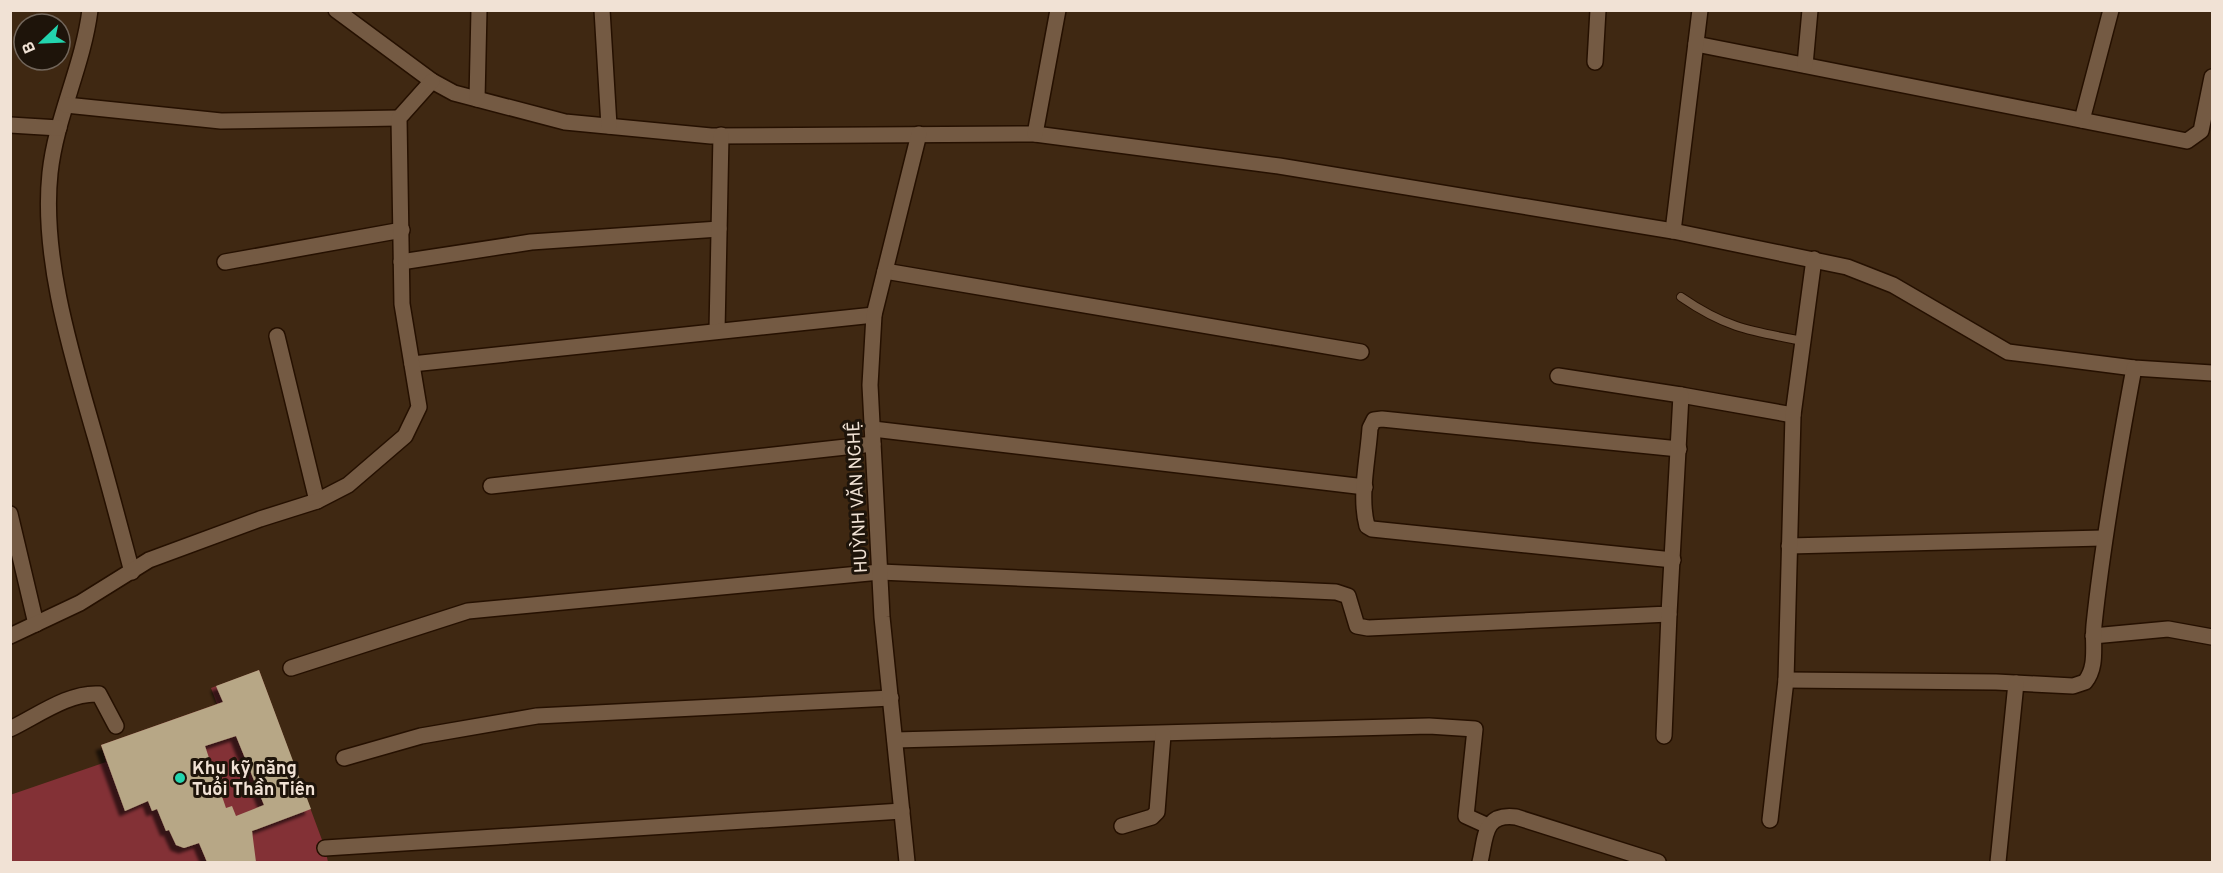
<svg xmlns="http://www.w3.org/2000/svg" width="2223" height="873" viewBox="0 0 2223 873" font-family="Overpass,sans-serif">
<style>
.green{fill:#833136}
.building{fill:#b7a786;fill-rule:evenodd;filter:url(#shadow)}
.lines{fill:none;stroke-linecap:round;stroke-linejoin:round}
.lane-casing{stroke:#251000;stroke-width:10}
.street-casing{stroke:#251000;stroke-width:18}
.lane{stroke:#745a43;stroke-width:8}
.street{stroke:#745a43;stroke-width:15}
.poi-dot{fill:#23d5af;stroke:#1e140a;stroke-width:2}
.labels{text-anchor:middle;stroke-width:6;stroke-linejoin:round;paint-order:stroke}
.street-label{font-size:18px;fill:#f1e2d5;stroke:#1e140a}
.poi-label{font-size:18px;font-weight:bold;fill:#f1e2d5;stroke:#1e140a;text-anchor:start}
</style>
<defs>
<filter id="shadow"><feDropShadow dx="-5.5" dy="5.5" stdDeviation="1.5" flood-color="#0009"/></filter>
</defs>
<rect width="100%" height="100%" fill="#3f2812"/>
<polygon class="green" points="259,670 325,848 328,862 11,862 10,795 106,762 101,745 217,704 211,688"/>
<path class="building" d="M 259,670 L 311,809 L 252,831 L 256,862 L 207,862 L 199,843 L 184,848 L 176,845 L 169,830 L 166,831 L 157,809 L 152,811 L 148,801 L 125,811 L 101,745 L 223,702 L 216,686 ZM 236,736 L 264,805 L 236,816 L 232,806 L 226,808 L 205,746 Z"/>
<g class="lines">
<g class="lane-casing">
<path id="lane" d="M 1681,297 C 1726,328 1750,331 1803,341"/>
</g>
<g class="street-casing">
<g id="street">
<path d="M 90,10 C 83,66 56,117 50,173 C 41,257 72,356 95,436 C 108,481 120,527 132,572"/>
<polyline points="336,10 432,81 454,93 565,122 711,136 1035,134 1279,166 1673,231 1847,267 1893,285 2008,352 2134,368 2212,373"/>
<polyline points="602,10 609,126"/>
<polyline points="1696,44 2187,141 2201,131 2212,77"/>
<polyline points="1595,62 1598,10"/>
<polyline points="1805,65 1810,10"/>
<polyline points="477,99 479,10"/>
<polyline points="66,105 221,121 399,118"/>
<polyline points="2082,120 2111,10"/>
<polyline points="10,125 59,128"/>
<polyline points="1035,134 1058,10"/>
<polyline points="1673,231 1700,10"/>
<polyline points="225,262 402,230"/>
<polyline points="401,262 531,242 719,229"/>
<polyline points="885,271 1361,352"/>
<polyline points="717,331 721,135"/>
<polyline points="277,336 317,501"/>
<polyline points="412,364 874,315"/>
<polyline points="1681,395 1793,415"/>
<polyline points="873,429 1365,487"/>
<polyline points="491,486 873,444"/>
<polyline points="10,514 36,624"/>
<polyline points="1789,546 2103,538"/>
<path d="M 1673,560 L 1372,529 L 1367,526 C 1359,496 1368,459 1370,428 L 1374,420 L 1382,419 L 1679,449"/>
<polyline points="10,636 80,603 149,560 260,519 317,501 348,485 405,436 419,407 402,304 399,118 432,81"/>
<polyline points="2093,636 2168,629 2212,637"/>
<polyline points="291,668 468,611 880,572 1336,592 1348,596 1357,626 1368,628 1669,614 1681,395 1558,376"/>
<path d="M 1786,680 L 1996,682 L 2073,686 L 2085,682 C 2098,666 2092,645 2094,625 C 2103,539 2118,454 2134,368"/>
<path d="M 10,729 C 37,716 69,692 99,694 L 116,726"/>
<polyline points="1664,736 1669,614"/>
<polyline points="895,740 1429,726 1475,729 1466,816 1488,826"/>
<polyline points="344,758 421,736 537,716 891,698"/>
<polyline points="1770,820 1786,680 1793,415 1814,259"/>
<polyline points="1122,826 1152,817 1157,812 1163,735"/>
<polyline points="325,848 902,811"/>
<polyline points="907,862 882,617 870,385 874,315 919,134"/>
<path d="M 1480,862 C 1486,837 1483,813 1516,817 L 1658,862"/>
<polyline points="1998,862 2016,683"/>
</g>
</g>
<use href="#lane" class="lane"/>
<use href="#street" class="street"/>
</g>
<circle class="poi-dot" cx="180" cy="778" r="6"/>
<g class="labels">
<g class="street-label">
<text transform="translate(857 497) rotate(-93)" y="6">HUỲNH VĂN NGHỆ</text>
</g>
<g class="poi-label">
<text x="192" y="774">Khu kỹ năng<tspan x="192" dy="21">Tuổi Thần Tiên</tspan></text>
</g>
</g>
<rect width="2223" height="873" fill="none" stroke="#f1e2d5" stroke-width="24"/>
<g transform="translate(42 42) rotate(247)"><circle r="28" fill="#1e140a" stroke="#72665b" stroke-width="1.5"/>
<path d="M0-4.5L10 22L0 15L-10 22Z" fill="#23d5af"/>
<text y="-9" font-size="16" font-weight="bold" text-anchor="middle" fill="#f1e2d5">B</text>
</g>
</svg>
